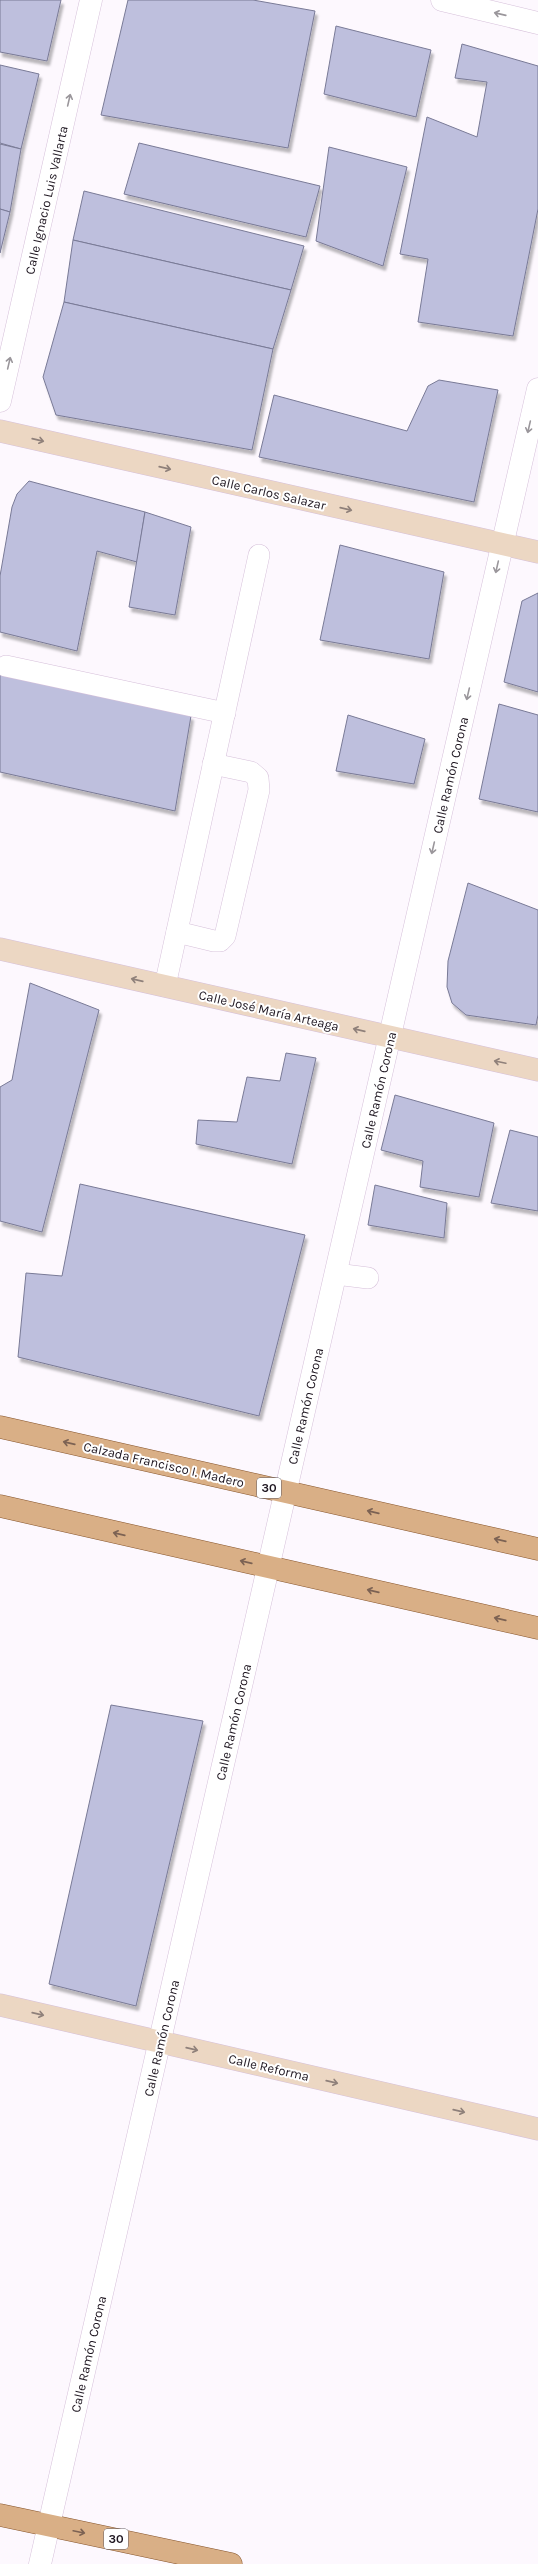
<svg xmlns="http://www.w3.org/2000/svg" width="538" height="2564" viewBox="0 0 538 2564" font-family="Karla,sans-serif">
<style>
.building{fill:#bebfdd;stroke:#797a96;filter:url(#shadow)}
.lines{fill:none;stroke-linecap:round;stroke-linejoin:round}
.lane-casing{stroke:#d6c0da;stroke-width:22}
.street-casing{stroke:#d6c0da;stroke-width:23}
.secondary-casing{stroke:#d6c0da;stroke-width:23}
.primary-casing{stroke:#87562e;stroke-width:23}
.lane{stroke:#fff;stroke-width:21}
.street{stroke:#fff;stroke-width:22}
.secondary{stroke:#ecd7c3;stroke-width:22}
.primary{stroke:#d9af86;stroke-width:22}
.oneway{stroke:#9a969b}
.oneway2{stroke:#8f807a}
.oneway3{stroke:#7c6253}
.labels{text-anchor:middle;stroke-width:4;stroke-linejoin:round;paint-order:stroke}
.shield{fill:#fff;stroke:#625c63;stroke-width:1}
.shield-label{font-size:12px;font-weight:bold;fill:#1e1620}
.street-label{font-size:13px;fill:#1e1620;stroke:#fff}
</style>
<defs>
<filter id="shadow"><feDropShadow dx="2.5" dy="4.5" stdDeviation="1" flood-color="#0004"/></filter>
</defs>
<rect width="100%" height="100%" fill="#fdf8fe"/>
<g class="building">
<polygon points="0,0 61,0 47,61 0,52"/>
<polygon points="128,0 253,0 315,11 288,148 101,115"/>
<polygon points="336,26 431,50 416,117 324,94"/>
<polygon points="462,44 538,66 538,209 513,336 418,322 428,259 400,254 427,117 477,137 487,82 455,78"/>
<polygon points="0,65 39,74 21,149 0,143"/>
<polygon points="139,143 320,186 306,237 124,194"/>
<polygon points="0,144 21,149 10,212 0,209"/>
<polygon points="329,147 407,167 383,266 316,241"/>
<polygon points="84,191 304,246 291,290 73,240"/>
<polygon points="0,209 10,212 0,253"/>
<polygon points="73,240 291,290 273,349 64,302"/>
<polygon points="64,302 273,349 252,450 56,415 43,377"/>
<polygon points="439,380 498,390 474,502 259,457 274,395 407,431 428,386"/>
<polygon points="29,481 145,512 137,562 97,551 77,651 0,632 0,576 12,507 17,494"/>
<polygon points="145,512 191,527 175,615 129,607"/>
<polygon points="340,545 444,572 429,659 320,640"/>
<polygon points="538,593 538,692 504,682 522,601"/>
<polygon points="0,668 191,716 175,811 0,772"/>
<polygon points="499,704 538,715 538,812 479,799"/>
<polygon points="348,715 425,739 414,784 336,771"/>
<polygon points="468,883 538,910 538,1015 536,1025 466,1015 452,1003 447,987 448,961"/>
<polygon points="30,983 99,1010 42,1232 0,1221 0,1087 12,1080"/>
<polygon points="286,1053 316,1058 292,1164 196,1144 198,1120 237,1122 247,1077 280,1081"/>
<polygon points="395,1095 494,1123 479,1197 420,1187 423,1161 381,1150"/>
<polygon points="510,1130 538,1137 538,1211 491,1203"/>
<polygon points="80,1184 305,1235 259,1416 18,1357 26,1273 62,1276"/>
<polygon points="375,1185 447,1203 444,1238 368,1225"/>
<polygon points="111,1705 203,1721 136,2006 49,1984"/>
</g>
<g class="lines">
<g class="lane-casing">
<g id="lane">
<polyline points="6,666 225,713"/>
<polyline points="177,932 214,941 220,941 225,936 259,790 258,778 251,772 213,764"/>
<polyline points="165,986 259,555"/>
<polyline points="336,1274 368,1278"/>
</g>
</g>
<g class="street-casing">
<g id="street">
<polyline points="442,0 538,23"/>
<polyline points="0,401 91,0"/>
<polyline points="40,2564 538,389"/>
</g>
</g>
<g class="secondary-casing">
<g id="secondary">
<polyline points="0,431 538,552"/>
<polyline points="0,949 538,1070"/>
<polyline points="0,2005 538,2129"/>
</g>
</g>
<g class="primary-casing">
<g id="primary">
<polyline points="0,1427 538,1549"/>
<polyline points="0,1506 538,1628"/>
<polyline points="0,2515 231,2564"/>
</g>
</g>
<use href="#lane" class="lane"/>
<use href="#street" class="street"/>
<use href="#secondary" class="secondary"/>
<use href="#primary" class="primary"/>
</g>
<defs><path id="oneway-shaft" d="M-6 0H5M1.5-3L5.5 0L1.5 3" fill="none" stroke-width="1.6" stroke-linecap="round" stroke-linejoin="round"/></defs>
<g class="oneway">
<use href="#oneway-shaft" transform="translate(500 14) rotate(-167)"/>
<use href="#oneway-shaft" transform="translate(69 100) rotate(-77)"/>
<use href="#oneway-shaft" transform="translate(9 363) rotate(-77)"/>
<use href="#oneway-shaft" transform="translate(529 427) rotate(103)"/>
<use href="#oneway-shaft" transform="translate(497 567) rotate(103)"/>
<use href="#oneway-shaft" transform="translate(468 694) rotate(103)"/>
<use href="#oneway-shaft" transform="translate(433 848) rotate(103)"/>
</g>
<g class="oneway2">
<use href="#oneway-shaft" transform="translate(38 440) rotate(13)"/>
<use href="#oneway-shaft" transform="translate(165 468) rotate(13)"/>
<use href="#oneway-shaft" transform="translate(346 509) rotate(13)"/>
<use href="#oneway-shaft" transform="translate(137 980) rotate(-167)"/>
<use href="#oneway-shaft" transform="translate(359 1030) rotate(-167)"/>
<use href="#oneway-shaft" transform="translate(500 1062) rotate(-168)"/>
<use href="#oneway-shaft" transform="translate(38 2014) rotate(13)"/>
<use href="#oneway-shaft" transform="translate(192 2049) rotate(13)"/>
<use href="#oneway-shaft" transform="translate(332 2082) rotate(13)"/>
<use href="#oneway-shaft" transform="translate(459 2111) rotate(13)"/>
</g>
<g class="oneway3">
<use href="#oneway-shaft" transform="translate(69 1443) rotate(-167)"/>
<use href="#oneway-shaft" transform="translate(373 1512) rotate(-167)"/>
<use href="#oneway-shaft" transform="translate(119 1534) rotate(-167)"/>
<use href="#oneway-shaft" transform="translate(500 1540) rotate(-167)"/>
<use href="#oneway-shaft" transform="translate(246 1562) rotate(-167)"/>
<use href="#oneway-shaft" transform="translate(373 1591) rotate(-167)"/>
<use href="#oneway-shaft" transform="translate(500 1619) rotate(-167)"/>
<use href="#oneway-shaft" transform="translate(79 2532) rotate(12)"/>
</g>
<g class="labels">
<g class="shield">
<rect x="257" y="1478" width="24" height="20" rx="3"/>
<rect x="104" y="2529" width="24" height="20" rx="3"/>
</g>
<g class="shield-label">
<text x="269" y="1492">30</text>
<text x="116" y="2543">30</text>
</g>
<g class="street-label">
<text transform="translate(46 200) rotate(-77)" y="5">Calle Ignacio Luis Vallarta</text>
<text transform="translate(269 492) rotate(13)" y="5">Calle Carlos Salazar</text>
<text transform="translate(450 775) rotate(-77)" y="5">Calle Ramón Corona</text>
<text transform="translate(269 1010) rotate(13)" y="5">Calle José María Arteaga</text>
<text transform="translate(378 1090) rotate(-77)" y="5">Calle Ramón Corona</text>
<text transform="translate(305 1406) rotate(-77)" y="5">Calle Ramón Corona</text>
<text transform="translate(164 1464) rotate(13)" y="5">Calzada Francisco I. Madero</text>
<text transform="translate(233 1722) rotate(-77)" y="5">Calle Ramón Corona</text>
<text transform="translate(161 2038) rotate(-77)" y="5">Calle Ramón Corona</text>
<text transform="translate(269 2067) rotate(13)" y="5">Calle Reforma</text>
<text transform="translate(88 2354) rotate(-77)" y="5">Calle Ramón Corona</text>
</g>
</g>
</svg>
